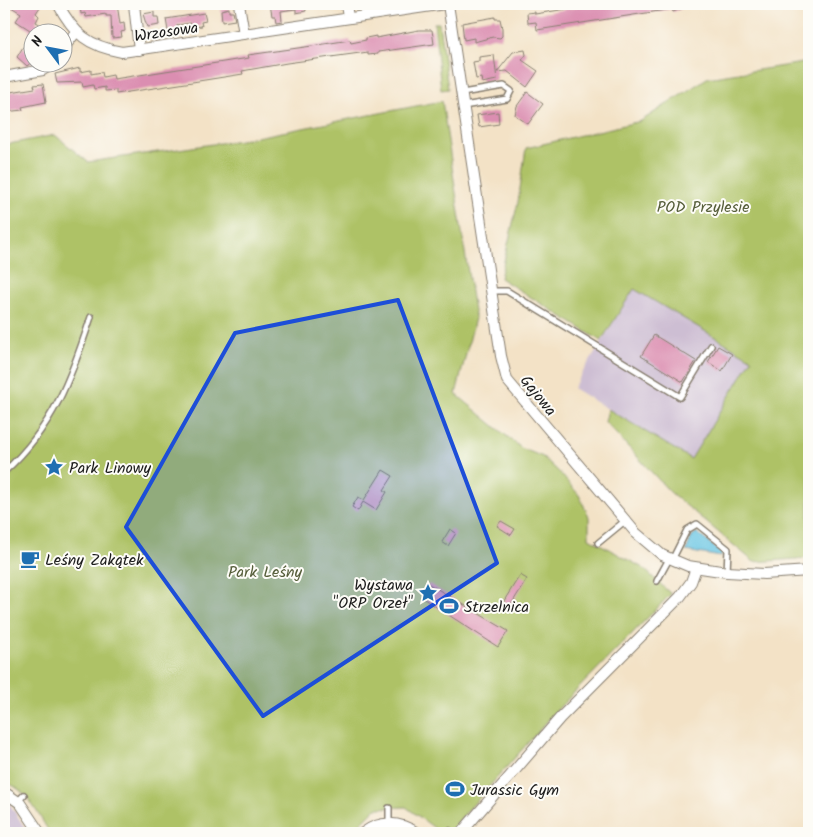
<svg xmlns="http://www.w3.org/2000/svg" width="813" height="837" viewBox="0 0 813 837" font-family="Kalam,sans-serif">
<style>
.industrial{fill:#cdbed3}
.green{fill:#aec266;stroke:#656f41}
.water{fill:#65c4e3;stroke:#407080}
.building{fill:#db8eb1}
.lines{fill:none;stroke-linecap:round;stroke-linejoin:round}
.service-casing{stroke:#887f71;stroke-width:8}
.minor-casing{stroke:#887f71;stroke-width:12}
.service{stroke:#fff;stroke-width:5}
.minor{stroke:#fff;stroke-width:10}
.marked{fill:#1d4ed8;fill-opacity:0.2;stroke:#1d4ed8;stroke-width:4;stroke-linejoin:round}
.labels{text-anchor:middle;stroke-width:4;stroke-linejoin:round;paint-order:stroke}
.street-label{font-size:16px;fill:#1c1c1c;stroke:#fdfcf7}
.park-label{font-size:16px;fill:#565e3a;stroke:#fdfcf7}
.poi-label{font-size:16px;fill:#1c1c1c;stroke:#fdfcf7;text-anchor:start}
</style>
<rect width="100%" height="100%" fill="#fdfcf7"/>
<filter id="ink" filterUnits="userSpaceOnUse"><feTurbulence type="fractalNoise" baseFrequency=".02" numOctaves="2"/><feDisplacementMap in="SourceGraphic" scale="10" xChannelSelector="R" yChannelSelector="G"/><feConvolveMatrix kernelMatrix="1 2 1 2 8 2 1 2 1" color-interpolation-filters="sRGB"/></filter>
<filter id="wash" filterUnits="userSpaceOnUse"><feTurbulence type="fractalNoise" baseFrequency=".0096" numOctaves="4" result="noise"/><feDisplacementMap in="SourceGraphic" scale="20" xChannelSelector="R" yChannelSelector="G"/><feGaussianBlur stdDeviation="1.12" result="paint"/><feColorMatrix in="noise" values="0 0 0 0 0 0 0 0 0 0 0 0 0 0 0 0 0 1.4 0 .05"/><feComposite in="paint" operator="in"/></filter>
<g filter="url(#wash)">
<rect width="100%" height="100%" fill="#f3e2c6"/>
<g class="industrial">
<polygon points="634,289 752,359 691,459 573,388"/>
<polygon points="8,801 28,833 4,833 4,804"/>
</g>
<g class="green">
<polygon points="434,23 439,23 448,89 441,90"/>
<polygon points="809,62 809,558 754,562 670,492 605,422 608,409 691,459 752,359 634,289 601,341 500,278 518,202 526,148 641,121 707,78"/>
<path d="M 442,101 L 475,318 L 456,394 L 521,448 L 543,457 L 559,472 L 579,495 L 589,517 L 589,538 L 643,568 L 671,594 L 559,708 L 448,833 L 441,833 L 406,807 L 376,808 L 351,833 L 50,833 C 38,815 27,788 4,782 L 4,145 L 55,135 L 88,162 L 241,140 Z"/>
</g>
<polygon class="water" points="696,532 722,553 721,557 686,551 691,538"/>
<g id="blocks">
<g class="building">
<polygon points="6,4 42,4 36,13 39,16 36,22 53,32 29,32 30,30 16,21 21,13"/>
<polygon points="93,4 94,6 117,4 120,24 124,23 125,31 121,32 122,37 112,38 111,16 106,16 106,14 86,17 85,13 81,14 80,6"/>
<polygon points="270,4 305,4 306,11 296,13 296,9 281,11 282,21 276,22 275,16 272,16"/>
<polygon points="598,4 693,4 673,12 672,9 537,30 536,22 528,23 527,13 535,12 535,14"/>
<polygon points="229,8 229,12 233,12 235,20 222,22 221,10"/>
<polygon points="154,12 154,17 158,17 159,25 147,27 143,14"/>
<polygon points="204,13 206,21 201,22 202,26 192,27 191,23 177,25 178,29 168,31 166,19"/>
<polygon points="495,17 495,19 500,19 502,28 502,36 500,38 493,37 474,42 474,38 464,40 462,23"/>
<polygon points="419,30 432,30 434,44 378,52 378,54 368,55 368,53 361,54 360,53 287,63 242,71 243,74 116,94 116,90 105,91 105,87 94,89 93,85 83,87 82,82 57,83 55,74 80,68 80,72 91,70 91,74 102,72 103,77 113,75 114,79 249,58 248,55 305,47 350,40 351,43 366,40 366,38 376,36 376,38"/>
<polygon points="32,40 32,62 27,66 17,57 23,47 27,50"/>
<polygon points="525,50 526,55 522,60 538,71 527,87 507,71 497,72 513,52"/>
<polygon points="494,55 497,80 482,83 481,78 476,79 473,62 479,61 479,57"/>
<polygon points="43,84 46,102 22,107 23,110 4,112 4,93 35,88 34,85"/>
<polygon points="527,92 543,104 528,124 515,115 517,106"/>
<polygon points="498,112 499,124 479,127 477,115"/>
<polygon points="654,335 696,361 683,382 641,356"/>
<polygon points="718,346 732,354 722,371 708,362"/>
<polygon points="383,470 393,476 384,490 387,492 376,510 363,502 358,511 352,507 358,497 364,500"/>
<polygon points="501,521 515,529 511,535 497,526"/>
<polygon points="450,529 456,533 448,546 442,542"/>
<polygon points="24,553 35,558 31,565 21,560"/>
<polygon points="520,575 527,579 509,608 502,604"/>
<polygon points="429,584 508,631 498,647 421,597"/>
</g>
</g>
</g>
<g filter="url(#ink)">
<use href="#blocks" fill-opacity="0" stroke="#887f71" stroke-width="1"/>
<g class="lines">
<g class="service-casing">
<g id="service">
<polyline points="462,93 504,86 511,91 507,99 463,106"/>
<polyline points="491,291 507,291 680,397 711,346"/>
<path d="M 4,472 C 53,428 71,378 91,317"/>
<polyline points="598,543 626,520"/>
<polyline points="672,560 687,530 697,524 728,549 727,572"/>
<polyline points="657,581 669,559"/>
<polyline points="18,801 24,795"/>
<polyline points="389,808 389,823"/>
<polyline points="450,831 453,833"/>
</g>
</g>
<g class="minor-casing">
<g id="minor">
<path d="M 58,4 C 74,34 88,46 122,52 L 445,4"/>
<polyline points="134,4 139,50"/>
<polyline points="239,4 244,34"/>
<polyline points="346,4 348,18"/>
<polyline points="448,4 501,356 507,380 636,533 662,555 688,566 727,572 764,574 809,571"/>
<polyline points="62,50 76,32"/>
<polyline points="4,77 43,70 54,62"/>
<polyline points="4,792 20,803 40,833"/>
<path d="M 363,833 C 380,820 400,821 417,833"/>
<polyline points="461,833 560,718 680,597 691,582 696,568"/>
</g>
</g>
<use href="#service" class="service"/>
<use href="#minor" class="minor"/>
</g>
</g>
<path class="marked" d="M 398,300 L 497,563 L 263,716 L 126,527 L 235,333 Z"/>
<defs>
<g id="sight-bare" transform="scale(1.5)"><path d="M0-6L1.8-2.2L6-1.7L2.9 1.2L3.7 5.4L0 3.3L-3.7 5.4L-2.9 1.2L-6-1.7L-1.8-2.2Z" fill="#1f6fb2" stroke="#fdfcf7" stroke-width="2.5" paint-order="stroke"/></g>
<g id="cafe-bare" transform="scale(1.5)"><path d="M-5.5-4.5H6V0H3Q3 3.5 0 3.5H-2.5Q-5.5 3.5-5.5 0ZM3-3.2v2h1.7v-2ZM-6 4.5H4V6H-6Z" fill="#1f6fb2" stroke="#fdfcf7" stroke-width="2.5" paint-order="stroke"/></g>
<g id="stadium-bare" transform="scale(1.5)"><path d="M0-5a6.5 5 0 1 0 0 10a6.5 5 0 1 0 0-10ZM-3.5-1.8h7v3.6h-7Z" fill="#1f6fb2" stroke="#fdfcf7" stroke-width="2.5" paint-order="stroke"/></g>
</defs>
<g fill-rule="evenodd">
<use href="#sight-bare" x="54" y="467"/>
<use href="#cafe-bare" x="30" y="559"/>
<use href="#sight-bare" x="428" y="593"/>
<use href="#stadium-bare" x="449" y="606"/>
<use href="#stadium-bare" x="455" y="789"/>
</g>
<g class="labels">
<g class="street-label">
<text transform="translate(166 31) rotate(-8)" y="6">Wrzosowa</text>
<text transform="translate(539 395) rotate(51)" y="6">Gajowa</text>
</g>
<g class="park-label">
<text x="703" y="212">POD Przylesie</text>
<text x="265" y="577">Park Leśny</text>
</g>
<g class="poi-label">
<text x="69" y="473">Park Linowy</text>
<text x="45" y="565">Leśny Zakątek</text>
<text x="413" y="590" text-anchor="end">Wystawa<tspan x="413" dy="18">"ORP Orzeł"</tspan></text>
<text x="464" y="612">Strzelnica</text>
<text x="470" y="795">Jurassic Gym</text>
</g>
</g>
<rect width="813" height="837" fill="none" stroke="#fdfcf7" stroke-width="20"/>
<g transform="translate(48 48) rotate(302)"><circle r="24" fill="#fdfcf7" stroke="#a3a29f"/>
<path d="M0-4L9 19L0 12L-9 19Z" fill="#1f6fb2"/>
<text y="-8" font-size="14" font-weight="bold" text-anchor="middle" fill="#1c1c1c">N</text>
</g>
</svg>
